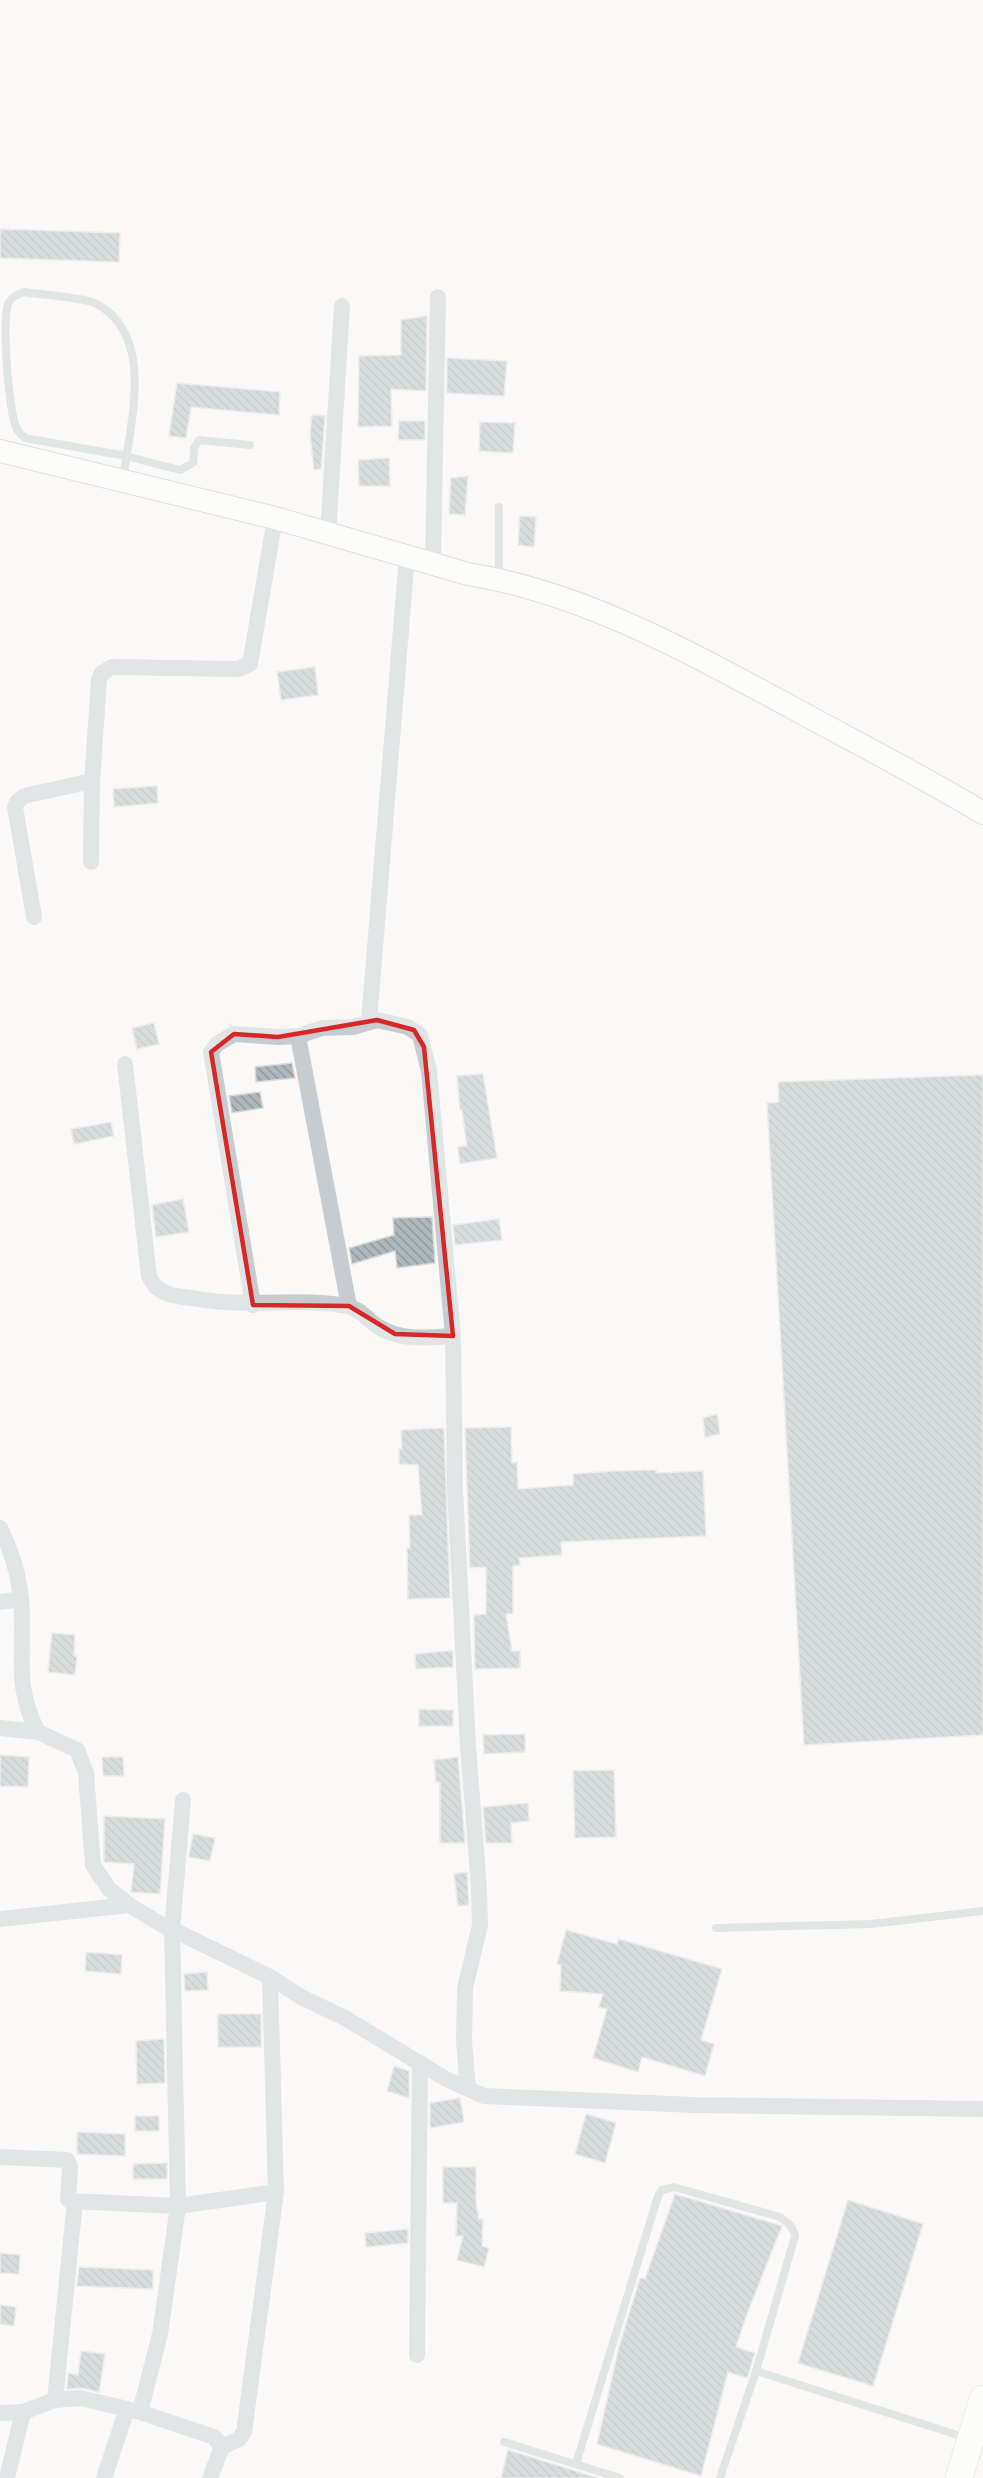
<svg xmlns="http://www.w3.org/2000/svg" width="983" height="2478" viewBox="0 0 983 2478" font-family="'Alegreya Sans',sans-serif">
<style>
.building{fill:url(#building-back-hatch);stroke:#dcdbd9;stroke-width:1.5}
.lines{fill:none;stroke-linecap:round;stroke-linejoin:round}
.secondary-casing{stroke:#b8c0c4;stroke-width:24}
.trunk-casing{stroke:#bbbfc2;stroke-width:28}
.service{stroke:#c6cccf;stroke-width:8}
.minor{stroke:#c6cccf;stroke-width:16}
.secondary{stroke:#fff;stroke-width:22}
.trunk{stroke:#fff;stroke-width:27}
.marked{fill:none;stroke:#d62828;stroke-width:4.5;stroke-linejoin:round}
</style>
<defs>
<pattern id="building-back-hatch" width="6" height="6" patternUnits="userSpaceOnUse" patternTransform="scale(1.5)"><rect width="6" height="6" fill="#adb8bd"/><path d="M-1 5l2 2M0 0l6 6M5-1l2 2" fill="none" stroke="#909a9f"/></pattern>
</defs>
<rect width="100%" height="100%" fill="#faf9f7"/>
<g class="building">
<polygon points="0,229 120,233 119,262 0,258"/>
<polygon points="427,316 426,391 391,389 392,426 358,427 359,356 401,355 401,320"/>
<polygon points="447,358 507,361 504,396 447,393"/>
<polygon points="177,383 280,392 279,415 191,407 186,438 169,436"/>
<polygon points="312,415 325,416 321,469 314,470 310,434"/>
<polygon points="399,421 425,421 425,440 398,440"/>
<polygon points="480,422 515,423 513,453 479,451"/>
<polygon points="389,458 390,486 359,486 358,460"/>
<polygon points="468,476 465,515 449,514 451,478"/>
<polygon points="520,516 536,517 534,547 518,545"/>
<polygon points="315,667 318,695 281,700 277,672"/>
<polygon points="157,786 158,803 114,807 113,789"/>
<polygon points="154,1023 159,1044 137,1049 132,1028"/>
<polygon points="292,1063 295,1078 256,1082 255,1067"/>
<polygon points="483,1074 497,1158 460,1164 458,1147 467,1146 462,1110 460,1110 457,1076"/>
<polygon points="983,1075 983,1735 804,1745 767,1103 779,1102 778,1082"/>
<polygon points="260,1092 263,1108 232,1113 229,1096"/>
<polygon points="111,1122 114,1136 74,1144 71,1129"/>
<polygon points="183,1199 189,1232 156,1237 152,1205"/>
<polygon points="432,1217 435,1263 397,1268 395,1251 352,1264 349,1248 394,1235 393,1218"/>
<polygon points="499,1219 502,1240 455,1245 453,1225"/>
<polygon points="717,1414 720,1434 705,1437 703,1418"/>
<polygon points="511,1427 512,1463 517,1462 518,1489 573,1485 573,1474 614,1471 656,1470 656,1473 703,1471 706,1536 561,1542 562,1555 519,1558 520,1565 513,1566 513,1614 506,1614 512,1651 520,1651 520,1668 475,1669 474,1615 486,1614 486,1567 470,1568 465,1428"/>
<polygon points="442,1428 444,1429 450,1598 408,1599 407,1548 410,1548 409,1515 422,1515 418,1465 399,1464 399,1449 402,1449 401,1430"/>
<polygon points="52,1633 75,1635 74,1656 77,1656 75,1675 48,1672"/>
<polygon points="446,1651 453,1651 453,1667 416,1669 415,1654"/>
<polygon points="419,1709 453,1710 453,1726 419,1726"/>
<polygon points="525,1734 525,1752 484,1754 483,1735"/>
<polygon points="0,1755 29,1757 28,1787 0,1786"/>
<polygon points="102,1757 123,1757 124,1776 103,1776"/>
<polygon points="458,1757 465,1843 440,1843 440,1782 436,1782 434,1760"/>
<polygon points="614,1770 616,1837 575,1838 573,1771"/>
<polygon points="528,1803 529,1821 511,1823 512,1843 486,1843 483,1807"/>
<polygon points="104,1816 165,1819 160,1894 131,1892 134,1864 104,1862"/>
<polygon points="193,1834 215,1838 210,1861 189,1857"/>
<polygon points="467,1872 469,1905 458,1906 454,1874"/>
<polygon points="566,1930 617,1944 619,1939 722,1969 701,2040 714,2044 705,2076 642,2057 638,2072 593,2058 607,2009 599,2007 603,1994 560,1991 561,1965 557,1964"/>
<polygon points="86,1952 122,1955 121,1974 85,1971"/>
<polygon points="207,1972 208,1990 185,1991 184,1974"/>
<rect x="218" y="2014" width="43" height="33"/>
<polygon points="164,2039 165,2083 137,2084 136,2041"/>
<polygon points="394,2066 409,2071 409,2098 387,2091"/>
<polygon points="460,2098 464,2122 430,2128 430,2103"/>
<polygon points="586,2114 616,2123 605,2163 575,2154"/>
<rect x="135" y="2116" width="24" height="15"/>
<polygon points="77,2132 125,2134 125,2156 77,2154"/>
<polygon points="167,2163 167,2179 133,2179 133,2164"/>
<polygon points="443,2167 476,2167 476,2203 479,2219 483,2219 482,2246 489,2248 484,2267 457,2260 463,2236 456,2236 457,2203 443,2203"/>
<polygon points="675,2194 782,2226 747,2314 736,2347 755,2353 750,2369 747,2378 728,2372 701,2476 597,2444 619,2347 640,2278 645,2279"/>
<polygon points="848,2200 923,2224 873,2386 798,2363"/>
<polygon points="408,2229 408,2243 366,2247 365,2233"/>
<polygon points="0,2253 20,2255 19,2274 0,2273"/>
<polygon points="79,2267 153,2270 153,2289 77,2286"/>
<polygon points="0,2305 16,2307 14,2326 0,2324"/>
<polygon points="81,2351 105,2354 99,2392 82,2388 67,2389 68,2373 78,2375"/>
<polygon points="508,2450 598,2478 501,2478"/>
</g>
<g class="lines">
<g class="secondary-casing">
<path id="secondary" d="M 0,451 L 275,518 L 468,574 C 584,593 689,652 791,707 C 855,742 920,775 983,813"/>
</g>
<g class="trunk-casing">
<polyline id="trunk" points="959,2478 983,2399"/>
</g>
<g class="service">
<path d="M 123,480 C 129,427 157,337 97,304 C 84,297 41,295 24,292 C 18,294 12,297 9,302 C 1,318 9,410 16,427 C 18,432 21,435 25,438 L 126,456 L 180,470 L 193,463 L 194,448 L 199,440 L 250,445"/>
<polyline points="499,578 499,507"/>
<polyline points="716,1928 871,1924 983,1911"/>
<polyline points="756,2371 967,2438"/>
<polyline points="504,2442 620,2478"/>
<path d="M 576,2464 L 658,2196 L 662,2190 L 674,2187 L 780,2217 C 788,2223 793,2226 795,2236 L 756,2371 L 720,2478"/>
</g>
<g class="minor">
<polyline points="328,534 342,306"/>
<polyline points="433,562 438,297"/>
<polyline points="91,862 92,781 99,680 102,673 112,667 238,669 250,664 275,518"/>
<polyline points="34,917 15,807 17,802 24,796 92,781"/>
<polyline points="369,1021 407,556"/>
<polyline points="298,1036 349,1306"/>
<path d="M 125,1064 L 149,1276 C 157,1297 179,1296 199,1299 C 248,1308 298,1297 347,1306 C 359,1308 367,1319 377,1326 C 400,1341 427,1338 453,1336"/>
<polyline points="253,1305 211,1052 217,1044 234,1034 278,1037 298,1036 322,1028 353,1027 377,1020 408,1027 420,1035 429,1071 453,1336 455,1488 468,1746 479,1888 480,1925 465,1988 464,2042 468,2089"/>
<path d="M 0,1528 C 11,1550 19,1575 21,1600 C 26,1650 12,1683 38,1732"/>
<polyline points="0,1602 21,1599"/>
<polyline points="0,1728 38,1732 77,1750 86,1773 93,1865 109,1889 129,1905 159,1923 270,1977 301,1997 345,2018 446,2079 484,2096 695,2105 983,2109"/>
<polyline points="0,1919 129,1905"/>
<polyline points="0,2157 67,2160 70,2167 68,2199 70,2201 178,2206 276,2192"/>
<polyline points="417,2355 420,2063"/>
<polyline points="55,2400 75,2201"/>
<polyline points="140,2412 160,2334 178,2206 172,1930 183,1800"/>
<polyline points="0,2413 23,2412 55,2400 80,2398 140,2412 214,2437 222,2447 210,2478"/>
<polyline points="222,2447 239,2439 244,2432 276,2192 270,1977"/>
<polyline points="7,2478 23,2412"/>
<polyline points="104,2478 127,2409"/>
</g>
<use href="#secondary" class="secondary"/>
<use href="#trunk" class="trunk"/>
</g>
<path d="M0 0H983V2478H0ZM 377,1020 L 414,1030 L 424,1047 L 453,1336 L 395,1334 L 349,1306 L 253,1305 L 211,1052 L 234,1034 L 278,1037 Z" fill="#faf9f7" fill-opacity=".55" fill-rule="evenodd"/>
<path class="marked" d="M 377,1020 L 414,1030 L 424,1047 L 453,1336 L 395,1334 L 349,1306 L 253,1305 L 211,1052 L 234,1034 L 278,1037 Z"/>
</svg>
